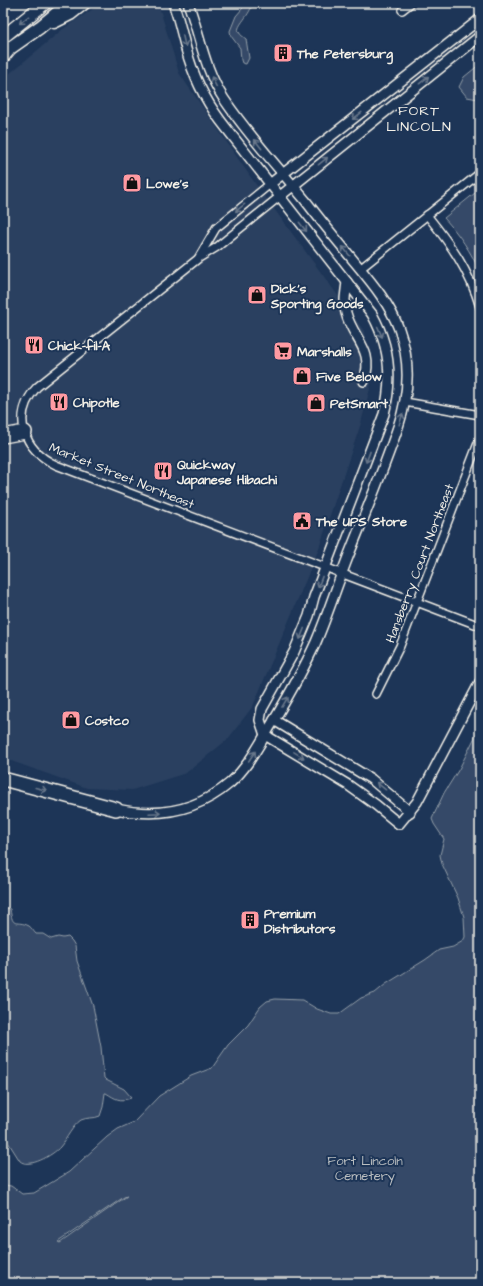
<svg xmlns="http://www.w3.org/2000/svg" width="483" height="1286" viewBox="0 0 483 1286" font-family="'Architects Daughter',sans-serif">
<style>
.built{fill:#2a4060}
.green{fill:#354a67;stroke:#949ea8;fill-rule:evenodd}
.lines{fill:none;stroke-linecap:round;stroke-linejoin:round}
.minor-casing{stroke:#f4f1e8;stroke-width:10}
.tertiary-casing{stroke:#f4f1e8;stroke-width:12}
.primary-casing{stroke:#f4f1e8;stroke-width:15}
.motorway-casing{stroke:#f4f1e8;stroke-width:16}
.minor{stroke:#1d3557;stroke-width:7}
.tertiary{stroke:#1d3557;stroke-width:9}
.primary{stroke:#1d3557;stroke-width:12}
.motorway{stroke:#1d3557;stroke-width:13}
.oneway{stroke:#68778a}
.labels{text-anchor:middle;stroke-width:4;stroke-linejoin:round;paint-order:stroke}
.poi-label{font-size:13px;font-weight:bold;fill:#f4f1e8;stroke:#1d3557;text-anchor:start}
.street-label{font-size:13px;fill:#f4f1e8;stroke:#1d3557}
.park-label{font-size:13px;fill:#bbbfc1;stroke:#1d3557}
.neighbourhood-label{font-size:14px;letter-spacing:1px;fill:#f4f1e8;stroke:#1d3557}
</style>
<rect width="100%" height="100%" fill="#1d3557"/>
<filter id="ink" filterUnits="userSpaceOnUse"><feTurbulence type="fractalNoise" baseFrequency=".025" numOctaves="2"/><feDisplacementMap in="SourceGraphic" scale="8" xChannelSelector="R" yChannelSelector="G"/><feConvolveMatrix kernelMatrix="1 2 1 2 8 2 1 2 1" color-interpolation-filters="sRGB"/></filter>
<g filter="url(#ink)">
<polygon class="built" points="102,3 158,3 179,73 252,179 364,331 372,381 361,423 318,551 253,706 228,739 186,773 132,790 87,788 3,758 3,79 63,29"/>
<g class="green">
<path d="M 252,3 C 252,14 235,26 239,32 C 240,35 244,37 246,39 L 249,58 L 246,64 L 242,63 L 241,60 L 240,48 L 231,36 L 230,31 L 236,16 L 242,9 L 243,7 L 241,4 Z"/>
<polygon points="480,64 480,97 478,99 467,97 459,87 464,77"/>
<path d="M 480,189 L 480,272 C 471,252 459,234 444,218 Z"/>
<path d="M 480,727 L 480,1283 L 3,1283 L 3,1185 L 11,1186 L 22,1194 L 34,1193 L 69,1172 L 107,1137 L 118,1129 L 134,1122 L 159,1096 L 191,1076 L 212,1068 L 228,1045 L 248,1025 L 260,1007 L 267,1001 L 275,999 L 302,1000 L 317,1009 L 331,1014 L 339,1014 L 361,998 L 375,993 L 386,984 L 425,960 L 439,950 L 453,947 L 463,941 L 465,937 L 464,917 L 458,898 L 442,864 L 440,855 L 444,839 L 434,824 L 432,819 L 444,793 L 459,769 ZM 127,1196 L 60,1243 L 58,1242 L 124,1197 Z"/>
<path d="M 3,907 L 10,909 C 13,930 16,919 29,926 C 32,928 33,931 36,934 L 43,934 L 51,939 L 58,937 L 63,938 L 68,937 L 72,941 L 75,946 L 77,961 L 93,1006 L 101,1047 L 104,1078 L 106,1080 L 124,1089 L 131,1097 L 131,1098 C 119,1102 116,1099 106,1093 L 105,1093 L 103,1107 L 100,1116 C 94,1119 87,1117 81,1120 C 73,1125 66,1140 60,1147 C 53,1155 29,1169 20,1161 L 3,1134 Z"/>
</g>
<g class="lines">
<g class="minor-casing">
<g id="minor">
<polyline points="402,10 411,3"/>
<path d="M 279,197 L 217,247 L 199,258 L 37,387 C 11,415 23,450 56,465 L 480,626"/>
<path d="M 427,215 C 451,245 469,270 480,307"/>
<polyline points="199,257 216,228 270,184"/>
<polyline points="360,269 480,173"/>
<polyline points="405,402 480,415"/>
<polyline points="376,694 400,646 480,438"/>
</g>
</g>
<g class="tertiary-casing">
<g id="tertiary">
<path d="M 173,3 C 180,21 183,41 189,59 C 197,85 210,108 227,129 L 372,314 C 390,346 393,379 384,414 L 314,597 L 309,616 L 294,652 L 262,709 L 260,720 L 265,735 L 348,785 L 376,805 L 399,824 L 417,802 L 480,682"/>
<polyline points="270,184 480,19"/>
<polyline points="279,197 480,36"/>
<path d="M 347,282 C 346,292 343,303 346,313 C 353,340 375,349 364,381"/>
<polyline points="274,720 371,779 410,812"/>
<path d="M 116,809 C 158,818 197,811 230,783 C 249,766 260,743 273,722 C 289,695 304,669 316,642 C 328,614 337,585 348,557 C 365,514 383,471 398,427 C 409,395 411,362 399,329 C 388,299 364,274 345,250 C 331,233 318,217 305,200 C 278,167 248,135 224,99 C 204,69 200,35 188,3"/>
</g>
</g>
<g class="primary-casing">
<g id="primary">
<polyline points="54,22 70,14 84,3"/>
<polyline points="3,37 45,3"/>
<polyline points="3,53 40,27 69,3"/>
</g>
</g>
<g class="motorway-casing">
<g id="motorway">
<polyline points="3,56 8,50"/>
<polyline points="3,436 25,432"/>
<polyline points="3,779 116,809"/>
</g>
</g>
<use href="#minor" class="minor"/>
<use href="#tertiary" class="tertiary"/>
<use href="#primary" class="primary"/>
<use href="#motorway" class="motorway"/>
</g>
<defs><path id="oneway-shaft" d="M-6 0H5M1.5-3L5.5 0L1.5 3" fill="none" stroke-width="1.6" stroke-linecap="round" stroke-linejoin="round"/></defs>
<g class="oneway">
<use href="#oneway-shaft" transform="translate(24 20) rotate(141)"/>
<use href="#oneway-shaft" transform="translate(184 41) rotate(77)"/>
<use href="#oneway-shaft" transform="translate(424 80) rotate(-39)"/>
<use href="#oneway-shaft" transform="translate(214 82) rotate(-116)"/>
<use href="#oneway-shaft" transform="translate(357 116) rotate(143)"/>
<use href="#oneway-shaft" transform="translate(258 144) rotate(-128)"/>
<use href="#oneway-shaft" transform="translate(323 161) rotate(-39)"/>
<use href="#oneway-shaft" transform="translate(240 208) rotate(141)"/>
<use href="#oneway-shaft" transform="translate(303 227) rotate(52)"/>
<use href="#oneway-shaft" transform="translate(346 251) rotate(-129)"/>
<use href="#oneway-shaft" transform="translate(380 332) rotate(67)"/>
<use href="#oneway-shaft" transform="translate(401 419) rotate(-73)"/>
<use href="#oneway-shaft" transform="translate(368 457) rotate(111)"/>
<use href="#oneway-shaft" transform="translate(320 582) rotate(111)"/>
<use href="#oneway-shaft" transform="translate(302 634) rotate(112)"/>
<use href="#oneway-shaft" transform="translate(285 702) rotate(-59)"/>
<use href="#oneway-shaft" transform="translate(299 755) rotate(31)"/>
<use href="#oneway-shaft" transform="translate(252 756) rotate(-56)"/>
<use href="#oneway-shaft" transform="translate(381 786) rotate(-141)"/>
<use href="#oneway-shaft" transform="translate(41 789) rotate(15)"/>
<use href="#oneway-shaft" transform="translate(155 813) rotate(-3)"/>
</g>
</g>
<defs>
<g id="building-square" transform="scale(1)"><rect x="-9" y="-9" width="18" height="18" rx="4" fill="#ff9aa2" stroke="#1d3557"/><path d="M-4-6H4V6H1V3H-1V6H-4ZM-2.5-4.3h1.7v1.8h-1.7ZM.8-4.3h1.7v1.8H.8ZM-2.5-1h1.7V.8h-1.7ZM.8-1h1.7V.8H.8Z" fill="#111"/></g>
<g id="shop-square" transform="scale(1)"><rect x="-9" y="-9" width="18" height="18" rx="4" fill="#ff9aa2" stroke="#1d3557"/><path d="M-5-2.5h2.3a2.7 3.5 0 0 1 5.4 0H5L5.5 6h-11ZM-1.5-2.5h3a1.5 2.3 0 0 0-3 0Z" fill="#111"/></g>
<g id="restaurant-square" transform="scale(1)"><rect x="-9" y="-9" width="18" height="18" rx="4" fill="#ff9aa2" stroke="#1d3557"/><path d="M-5-6h1v4h1v-4h1v4h1v-4h1v5L-1.5 .5V6h-2V.5L-5-1ZM5-6V6H3V1.5H1.5Q1.5-4 5-6Z" fill="#111"/></g>
<g id="supermarket-square" transform="scale(1)"><rect x="-9" y="-9" width="18" height="18" rx="4" fill="#ff9aa2" stroke="#1d3557"/><path d="M-6-5.5h2.5l.6 2H6L4.5 2H-2.5L-4.4-4H-6ZM-1.5 3.2a1.3 1.3 0 1 0 .1 0ZM3 3.2a1.3 1.3 0 1 0 .1 0Z" fill="#111"/></g>
<g id="civic-square" transform="scale(1)"><rect x="-9" y="-9" width="18" height="18" rx="4" fill="#ff9aa2" stroke="#1d3557"/><path d="M-.6-6.5H3V-4.5H.6V-3L4-1V1h2V6H-6V1h2V-1L-.6-3ZM-1.2 2.5V6h2.4V2.5Z" fill="#111"/></g>
</defs>
<g fill-rule="evenodd">
<use href="#building-square" x="283" y="53"/>
<use href="#shop-square" x="132" y="183"/>
<use href="#shop-square" x="257" y="295"/>
<use href="#restaurant-square" x="34" y="345"/>
<use href="#supermarket-square" x="283" y="351"/>
<use href="#shop-square" x="302" y="376"/>
<use href="#restaurant-square" x="59" y="402"/>
<use href="#shop-square" x="316" y="403"/>
<use href="#restaurant-square" x="163" y="471"/>
<use href="#civic-square" x="302" y="521"/>
<use href="#shop-square" x="71" y="720"/>
<use href="#building-square" x="250" y="920"/>
</g>
<g class="labels">
<g class="poi-label">
<text x="297" y="58">The Petersburg</text>
<text x="146" y="188">Lowe's</text>
<text x="271" y="293">Dick's<tspan x="271" dy="15">Sporting Goods</tspan></text>
<text x="48" y="350">Chick-fil-A</text>
<text x="297" y="356">Marshalls</text>
<text x="316" y="381">Five Below</text>
<text x="73" y="407">Chipotle</text>
<text x="330" y="408">PetSmart</text>
<text x="177" y="469">Quickway<tspan x="177" dy="15">Japanese Hibachi</tspan></text>
<text x="316" y="526">The UPS Store</text>
<text x="85" y="725">Costco</text>
<text x="264" y="918">Premium<tspan x="264" dy="15">Distributors</tspan></text>
</g>
<g class="street-label">
<text transform="translate(122 475) rotate(22)" y="5">Market Street Northeast</text>
<text transform="translate(419 563) rotate(-69)" y="5">Hansberry Court Northeast</text>
</g>
<g class="park-label">
<text x="365" y="1165">Fort Lincoln<tspan x="365" dy="15">Cemetery</tspan></text>
</g>
<g class="neighbourhood-label">
<text x="419" y="115">FORT<tspan x="419" dy="16">LINCOLN</tspan></text>
</g>
</g>
<rect width="483" height="1286" fill="none" stroke="#1d3557" stroke-width="16"/>
<rect x="8" y="8" width="467" height="1270" fill="none" stroke="#f4f1e8" stroke-width="1.5" filter="url(#ink)"/>
</svg>
